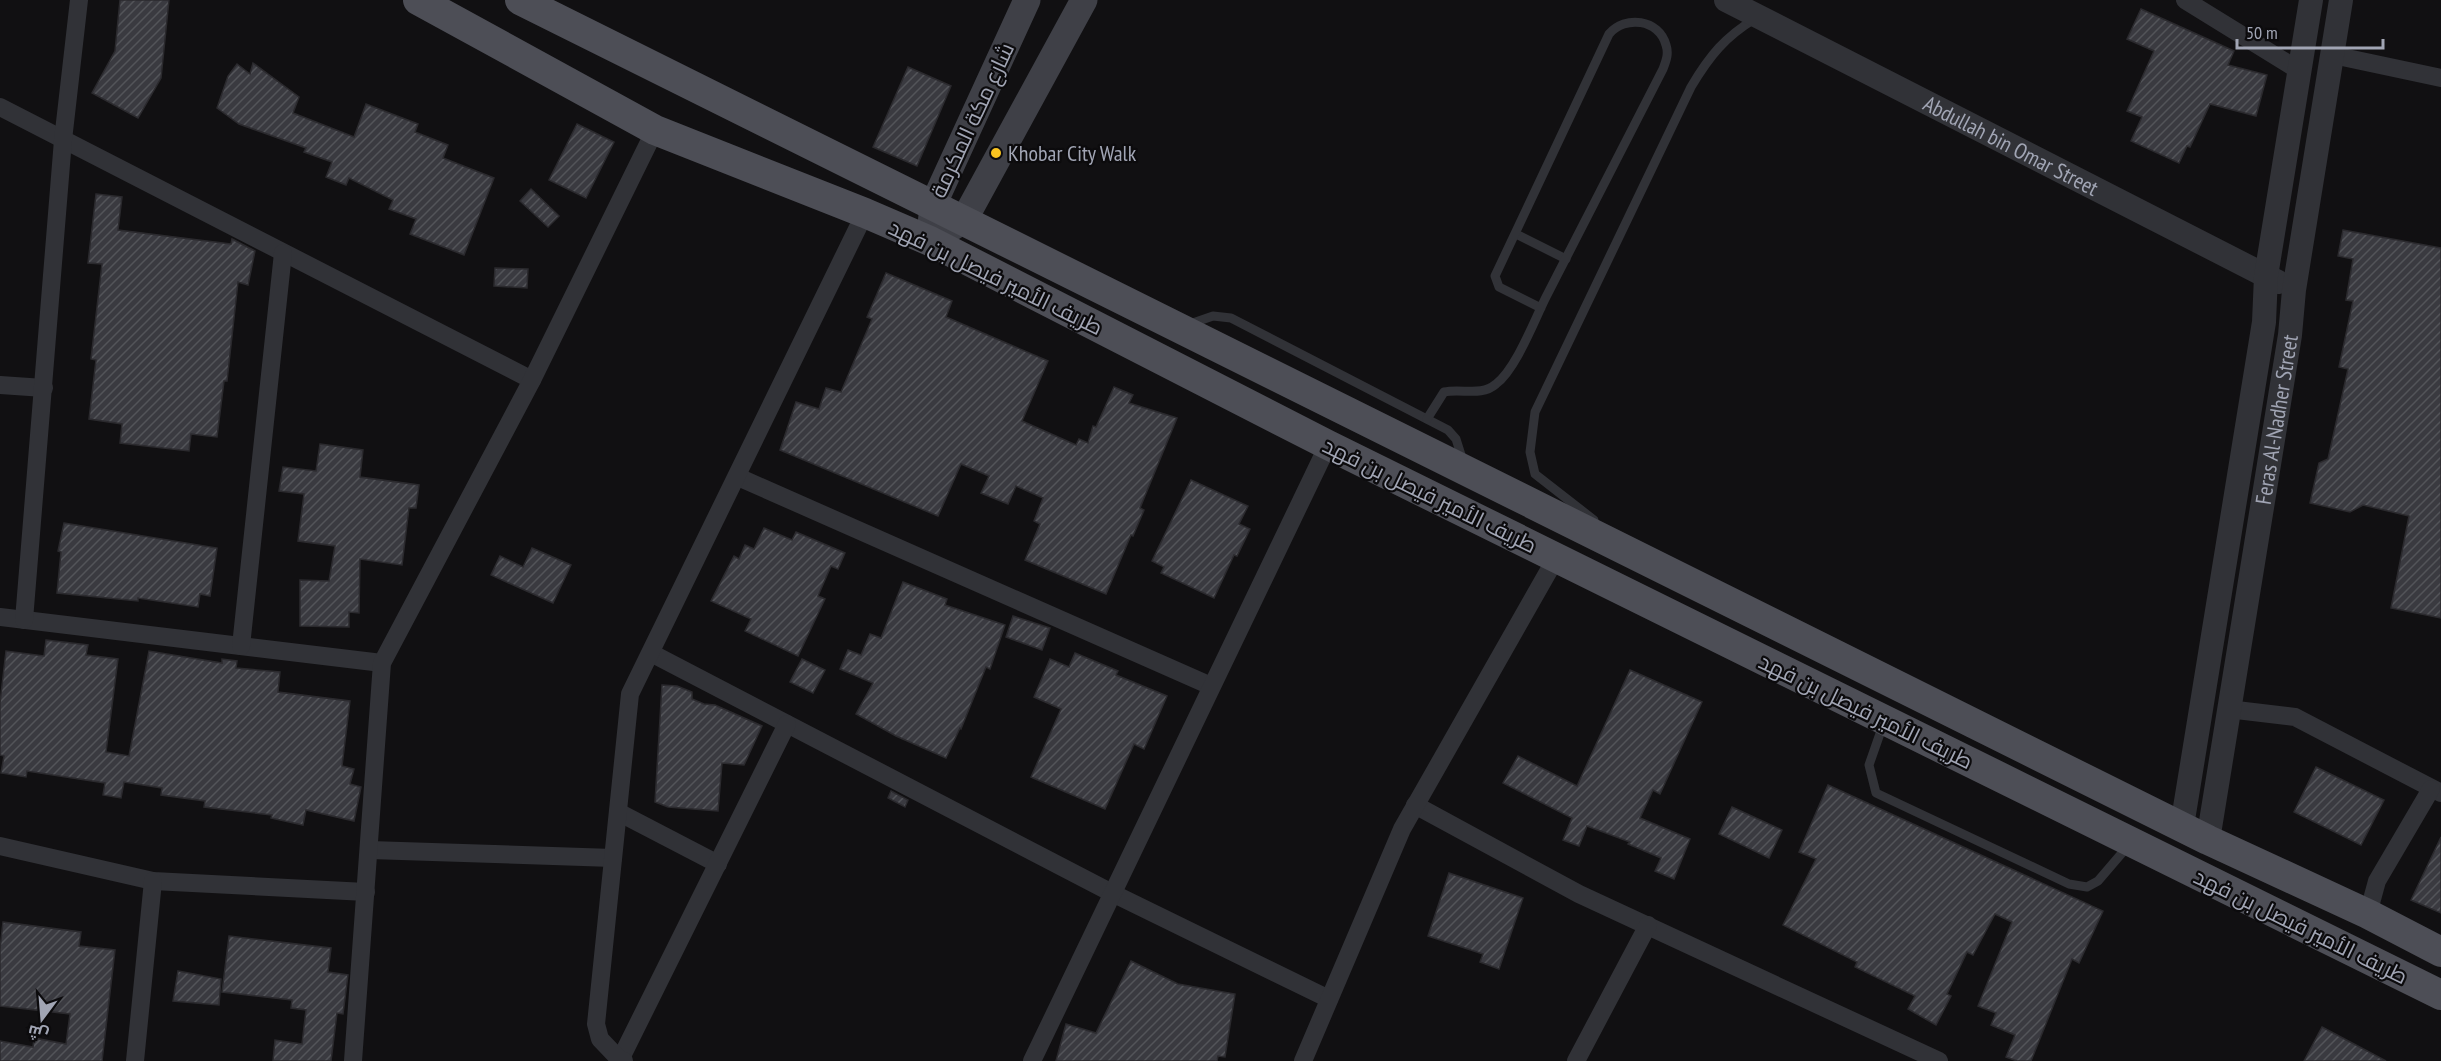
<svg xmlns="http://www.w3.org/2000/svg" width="2441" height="1061" viewBox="0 0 2441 1061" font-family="'PT Sans Narrow',Cairo,sans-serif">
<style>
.building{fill:url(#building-hatch);stroke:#2b2a2e;stroke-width:1.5}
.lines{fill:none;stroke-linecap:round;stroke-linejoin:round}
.service{stroke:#313237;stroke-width:9}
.minor{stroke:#313237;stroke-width:18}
.tertiary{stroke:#313237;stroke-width:24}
.secondary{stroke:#3f4047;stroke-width:27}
.primary{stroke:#4d4e56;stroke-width:30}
.poi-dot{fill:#fac420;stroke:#0c0b0d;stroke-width:2}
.labels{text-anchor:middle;stroke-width:4.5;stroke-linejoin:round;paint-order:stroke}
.street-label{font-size:22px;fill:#a1a5b4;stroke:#0c0b0d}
.poi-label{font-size:22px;fill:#a1a5b4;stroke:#0c0b0d;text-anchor:start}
</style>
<defs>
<pattern id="building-hatch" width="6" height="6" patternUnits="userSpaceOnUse" patternTransform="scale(1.5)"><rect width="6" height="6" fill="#3a3a40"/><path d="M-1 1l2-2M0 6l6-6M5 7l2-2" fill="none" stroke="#535459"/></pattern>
</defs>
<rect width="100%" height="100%" fill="#111012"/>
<g class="building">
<polygon points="120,0 169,0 161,78 138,118 92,93 115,51"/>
<polygon points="2141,9 2234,51 2228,65 2267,75 2256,116 2210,104 2190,147 2187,146 2179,163 2131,141 2142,117 2127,111 2154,51 2127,39"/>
<polygon points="253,63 299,97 293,113 354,137 366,104 418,124 415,132 448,145 443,158 494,178 464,255 410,234 416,219 389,209 393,200 349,178 346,185 326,177 332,162 304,152 306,148 239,124 217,108 228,76 237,64 250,74"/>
<polygon points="908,67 951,86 917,166 873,147"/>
<polygon points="577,124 614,142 586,198 549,180"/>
<polygon points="531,189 559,216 548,227 520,201"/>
<polygon points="96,194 122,197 118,230 231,244 232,239 255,251 248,285 238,282 227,381 224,381 217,437 191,434 189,451 120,443 122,424 89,419 96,360 91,359 102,264 88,263"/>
<polygon points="2343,230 2441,248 2441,618 2391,608 2409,516 2363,505 2350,512 2310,503 2319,463 2328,459 2348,369 2339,367 2353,301 2346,300 2353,259 2338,256"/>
<polygon points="495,268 528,269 527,288 494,286"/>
<polygon points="886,273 952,301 946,317 1048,361 1022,421 1076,445 1079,439 1088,443 1093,426 1096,427 1114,387 1133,395 1129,403 1177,418 1140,508 1144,510 1133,536 1131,535 1106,594 1025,560 1040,524 1034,521 1043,498 1016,486 1008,504 981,493 989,476 961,464 938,516 780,450 796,402 819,409 826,388 841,392 872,319 867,317"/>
<polygon points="320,444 363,450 360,477 419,485 416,508 409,508 402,565 360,559 359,613 349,612 349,627 300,626 300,580 329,581 335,546 298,541 304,494 279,491 283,467 316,471"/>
<polygon points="1191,480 1248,506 1239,524 1250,529 1237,556 1234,555 1214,598 1161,573 1164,567 1152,561"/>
<polygon points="64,523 217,548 210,596 200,594 198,607 138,598 138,601 57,593 61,552 58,551"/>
<polygon points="764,528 792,540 796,532 845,553 838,569 831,566 818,596 825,599 798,656 745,631 751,619 711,601 734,556 739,559 745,545 754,549"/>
<polygon points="532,548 571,565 553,603 491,575 500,556 523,567"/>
<polygon points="903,582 947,599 945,605 1005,625 990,669 986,667 961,729 960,728 946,758 896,736 856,714 873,683 840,669 848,650 861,655 870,634 881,638"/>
<polygon points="1013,616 1050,628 1042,650 1006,637"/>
<polygon points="46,640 88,645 86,655 118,659 106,752 129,756 149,651 222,663 222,659 237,661 236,668 280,672 278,692 350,701 342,766 354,769 350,784 361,787 354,821 306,810 303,825 271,818 272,815 204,807 205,801 161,795 162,788 124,782 121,798 103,795 105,783 27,771 26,777 1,773 4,756 0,755 0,703 6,651 44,656"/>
<polygon points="1075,653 1118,671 1116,675 1167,696 1144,749 1134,744 1105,809 1031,777 1061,709 1034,697 1050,659 1069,667"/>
<polygon points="802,659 825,670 813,693 790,682"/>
<polygon points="1630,670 1702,702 1660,794 1653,790 1640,818 1690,839 1674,879 1655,871 1661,858 1628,844 1630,842 1587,826 1579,846 1563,840 1572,818 1503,783 1518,756 1577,786"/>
<polygon points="662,685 677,686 692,692 692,699 704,704 715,705 762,726 744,765 722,763 718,811 668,807 655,802"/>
<polygon points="2316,767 2384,800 2361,845 2294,812"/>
<polygon points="1828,785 2103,911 2079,963 2072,959 2031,1061 2017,1061 2006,1057 2015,1035 1991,1025 1996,1013 1978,1006 2012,922 1995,914 1973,955 1967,952 1947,994 1951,996 1936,1025 1908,1009 1915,996 1855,967 1857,962 1783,925 1816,859 1799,852"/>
<polygon points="891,791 908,800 905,807 888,798"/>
<polygon points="1732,807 1782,830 1769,858 1719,834"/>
<polygon points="2441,837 2441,913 2411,900"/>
<polygon points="1449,873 1523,898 1499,969 1480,962 1483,954 1428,936"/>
<polygon points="3,922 81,932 79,946 115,950 102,1061 0,1061 0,1041 33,1047 34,1038 66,1044 70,1014 0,1006 0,949"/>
<polygon points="229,936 331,948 328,972 348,975 343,1014 337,1013 331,1061 273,1061 275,1040 302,1044 306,1010 291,1008 292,1000 222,992"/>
<polygon points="1131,961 1178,984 1235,994 1225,1057 1218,1056 1217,1061 1056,1061 1066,1024 1096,1033"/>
<polygon points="178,971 221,979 219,1005 173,1001"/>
<polygon points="2322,1027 2386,1061 2304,1061"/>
</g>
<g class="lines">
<g class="service">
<polyline points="1516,234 1566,259"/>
<polyline points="1187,325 1213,316 1231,318 1448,430 1456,439 1463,461"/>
<path d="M 1427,419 L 1444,392 C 1462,388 1481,397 1496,384 C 1516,369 1534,321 1546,297 C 1585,221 1624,145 1663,69 C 1666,61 1669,54 1666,45 C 1659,19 1625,15 1609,34 L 1495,276 L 1499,287 L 1541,308"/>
<path d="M 1594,520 L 1535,474 L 1530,452 L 1535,412 L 1691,87 C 1710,55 1725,37 1756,18"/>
<polyline points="1883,725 1869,765 1876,793 2069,884 2087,887 2098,881 2128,846"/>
</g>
<g class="minor">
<polyline points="2185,0 2300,71"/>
<polyline points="2333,55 2441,78"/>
<polyline points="0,107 532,380"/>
<polyline points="0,385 44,388"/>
<polyline points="738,477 1211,686"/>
<polyline points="0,617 382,663"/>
<polyline points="24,620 63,140 79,0"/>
<polyline points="241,646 283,253"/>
<polyline points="651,653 1112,893 1329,999"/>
<polyline points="2228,709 2295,717 2441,793"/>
<polyline points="1415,805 1579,894 1939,1061"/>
<polyline points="618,812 718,864"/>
<polyline points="0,846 153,881 366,892"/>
<polyline points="370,850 613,858"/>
<polyline points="2368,914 2377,881 2431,789"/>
<polyline points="620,1060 787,724"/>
<polyline points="135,1061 153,881"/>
<polyline points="353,1061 382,663 532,380 655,130"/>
<polyline points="624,1061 620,1060 600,1039 596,1024 630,694 865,213"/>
<polyline points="1032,1061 1328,445"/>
<polyline points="1303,1061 1402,829 1556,558"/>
<polyline points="1576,1061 1648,925"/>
</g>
<g class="tertiary">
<path id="s1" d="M 1726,0 L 2278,282"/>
<polyline points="2182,826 2264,322 2266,276 2311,0"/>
<path id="s2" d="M 2208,840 L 2290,335 L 2294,290 L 2341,0"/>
</g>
<g class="secondary">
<polyline points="931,225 933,205 1027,0"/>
<polyline points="930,241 964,220 1084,0"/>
</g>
<g class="primary">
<polyline points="418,0 655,130 865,213 930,241 1328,445 2441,995"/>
<polyline points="520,0 2208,840 2368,914 2441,952"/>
</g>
</g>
<circle class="poi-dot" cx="996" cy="153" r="6"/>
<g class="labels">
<g class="street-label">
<text transform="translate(972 120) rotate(-65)" y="8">شارع مكة المكرمة</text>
<text dy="8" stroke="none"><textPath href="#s1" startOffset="320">Abdullah bin Omar Street</textPath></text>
<text transform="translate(996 277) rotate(26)" y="8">طريف الأمير فيصل بن فهد</text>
<text dy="8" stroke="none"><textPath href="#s2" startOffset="426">Feras Al-Nadher Street</textPath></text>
<text transform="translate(1430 495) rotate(26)" y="8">طريف الأمير فيصل بن فهد</text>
<text transform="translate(1866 711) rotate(26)" y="8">طريف الأمير فيصل بن فهد</text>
<text transform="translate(2301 926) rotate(26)" y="8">طريف الأمير فيصل بن فهد</text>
</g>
<g class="poi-label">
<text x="1008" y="161">Khobar City Walk</text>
</g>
</g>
<g transform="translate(42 1019) rotate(196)" stroke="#0c0b0d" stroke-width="4.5" paint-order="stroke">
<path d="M0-4.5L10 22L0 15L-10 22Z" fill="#a1a5b4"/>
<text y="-9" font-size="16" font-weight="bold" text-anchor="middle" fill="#a1a5b4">ش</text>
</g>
<path d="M2237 39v9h146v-9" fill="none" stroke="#a1a5b4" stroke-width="3"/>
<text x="2246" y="39" font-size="18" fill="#a1a5b4" stroke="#0c0b0d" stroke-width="4.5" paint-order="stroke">50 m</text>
</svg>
